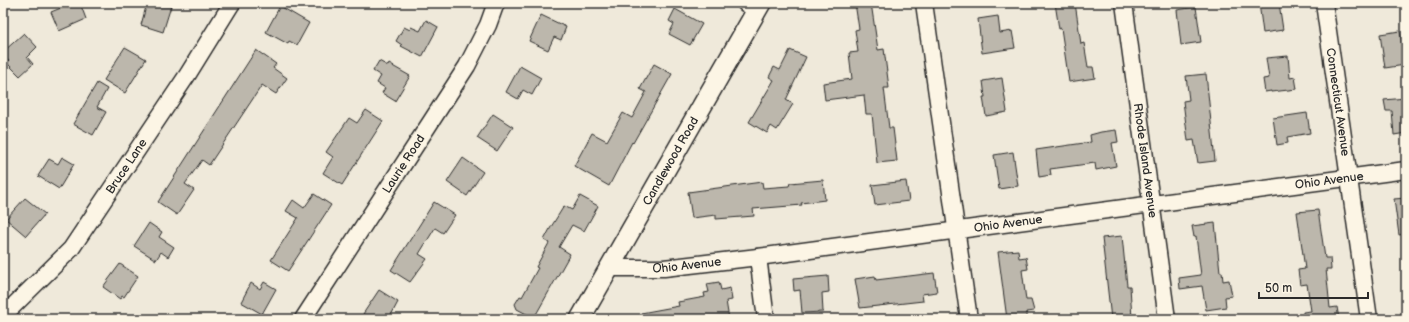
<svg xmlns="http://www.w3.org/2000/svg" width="1409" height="322" viewBox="0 0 1409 322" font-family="'Balsamiq Sans',sans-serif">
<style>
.building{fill:#bcb7ac;stroke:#2b2b2b}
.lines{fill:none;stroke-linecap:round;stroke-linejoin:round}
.minor-casing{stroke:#2b2b2b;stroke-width:19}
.tertiary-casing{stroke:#2b2b2b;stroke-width:22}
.minor{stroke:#fcf5e5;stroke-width:16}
.tertiary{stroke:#fcf5e5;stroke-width:19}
.labels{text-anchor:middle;stroke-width:3;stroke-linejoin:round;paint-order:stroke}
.street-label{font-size:12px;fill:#2b2b2b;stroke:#fcf5e5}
</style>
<rect width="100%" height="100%" fill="#efe9da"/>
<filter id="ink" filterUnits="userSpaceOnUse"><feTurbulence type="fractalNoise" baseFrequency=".025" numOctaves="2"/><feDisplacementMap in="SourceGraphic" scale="8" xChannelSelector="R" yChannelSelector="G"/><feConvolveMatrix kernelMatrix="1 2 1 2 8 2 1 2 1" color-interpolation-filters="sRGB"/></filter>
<g filter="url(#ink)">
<g class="building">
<polygon points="73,3 80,3 86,19 59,31 51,12"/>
<polygon points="147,3 172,3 163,32 141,25"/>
<polygon points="855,3 871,3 878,50 884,49 889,88 884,88 889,128 893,128 897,161 877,163 872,114 866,114 864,95 825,100 823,83 852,79 849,53 858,52 855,30 859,29"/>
<polygon points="1055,3 1075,3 1081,44 1084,43 1088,67 1093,67 1095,78 1069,82 1061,28 1059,29"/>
<polygon points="1259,3 1279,3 1283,30 1263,33"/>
<polygon points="280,6 309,23 297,45 289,41 288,44 266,32"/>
<polygon points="1196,7 1201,42 1181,45 1177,10"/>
<polygon points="675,9 702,24 690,45 669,34 674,24 669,21"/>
<polygon points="541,15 566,27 561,40 554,37 548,50 529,41"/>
<polygon points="998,16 1000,33 1012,31 1015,48 982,53 978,19"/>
<polygon points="426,20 438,27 422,57 401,46 402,45 396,41 404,27 410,30 411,27 420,31"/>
<polygon points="1400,31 1402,43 1406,43 1406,57 1404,57 1405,65 1385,68 1380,34"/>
<polygon points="24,33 37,47 27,57 33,64 20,76 7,63 9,61 3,55 3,52"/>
<polygon points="125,47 146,59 125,93 104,80"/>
<polygon points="256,50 276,64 273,68 287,78 276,94 262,85 209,165 202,160 185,184 194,190 177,215 158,202"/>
<polygon points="790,50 806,57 786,100 793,104 777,130 771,126 767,133 749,122 774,80 769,77 774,67 780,70"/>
<polygon points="1288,56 1290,78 1295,77 1297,89 1271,92 1271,91 1265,92 1263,79 1269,78 1266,58"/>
<polygon points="379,61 388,66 389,64 410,76 395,101 382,93 385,88 377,83 381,76 373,71"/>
<polygon points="654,64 672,74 633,143 632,142 609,186 574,166 592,133 607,141 623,113 632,118 646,92 640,89"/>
<polygon points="520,66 541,78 532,95 523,90 518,99 506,92"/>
<polygon points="1206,74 1215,161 1198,163 1194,140 1188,141 1183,101 1189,100 1186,76"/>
<polygon points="1002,78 1007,112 986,116 983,97 985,97 983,81"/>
<polygon points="97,83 107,89 97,107 106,112 93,135 73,124"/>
<polygon points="1406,98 1406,133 1394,135 1392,111 1386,111 1384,100"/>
<polygon points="366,110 383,121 342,185 323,173 333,157 326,152 349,118 357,123"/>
<polygon points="1307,113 1310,133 1287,137 1288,143 1277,145 1273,118"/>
<polygon points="493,114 513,127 497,151 477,138"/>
<polygon points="1116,130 1118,142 1112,143 1116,166 1096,170 1095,163 1050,169 1051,175 1039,177 1036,150 1091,142 1090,135 1101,132"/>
<polygon points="1013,152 1018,186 999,189 994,155"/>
<polygon points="62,157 74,164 59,189 38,176 49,159 58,164"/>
<polygon points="463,158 483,172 467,196 447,182"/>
<polygon points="823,180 825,200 801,203 802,205 753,209 754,216 716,219 716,215 692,218 688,192 762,182 763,188 789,186 790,183"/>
<polygon points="906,181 909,201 875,205 872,185"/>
<polygon points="314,194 331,205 288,271 271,260 298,218 286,211 293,200 304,208"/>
<polygon points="580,196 598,206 584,231 572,225 559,247 570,254 534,318 517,309 515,304 520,296 522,297 538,268 536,267 549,243 544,240 551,227 564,206 572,210"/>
<polygon points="25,198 45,214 26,236 6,219"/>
<polygon points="1406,198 1406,234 1399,235 1394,199"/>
<polygon points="434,202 455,215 443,233 435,228 419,254 427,259 410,282 391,270"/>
<polygon points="1318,210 1325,258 1330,258 1331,269 1326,269 1330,308 1337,307 1339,319 1303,319 1303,312 1311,311 1307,284 1300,285 1298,270 1305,269 1297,212"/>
<polygon points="149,223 162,232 159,237 174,247 168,257 161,252 156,260 134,246"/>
<polygon points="1215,223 1220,272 1222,272 1223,281 1229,280 1232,296 1225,297 1226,307 1206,310 1202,286 1180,289 1179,278 1201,275 1196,236 1194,237 1192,226"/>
<polygon points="1122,236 1127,286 1130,286 1132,319 1111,319 1102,238"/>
<polygon points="1018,250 1019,258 1026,257 1028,269 1022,270 1026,300 1031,300 1034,311 1026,312 1028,319 1007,319 998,252"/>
<polygon points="120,264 138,276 124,297 122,296 120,299 103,287"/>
<polygon points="934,273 937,292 922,294 923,301 860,308 855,279 875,276 876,280"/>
<polygon points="828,276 829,292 822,293 823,312 802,313 800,290 794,291 793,279"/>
<polygon points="264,282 276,289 262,314 241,302 251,283 260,289"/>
<polygon points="719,282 721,290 730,288 732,300 726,301 729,319 642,319 641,313 679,306 678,302 705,297 704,293 709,292 707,284"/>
<polygon points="379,290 398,302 389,319 371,319 363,314"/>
</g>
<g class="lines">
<g class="minor-casing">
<g id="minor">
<polyline points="745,3 756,10"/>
<polyline points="924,3 969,319"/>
<path id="s1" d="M 1124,3 L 1167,319"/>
<path id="s2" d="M 1324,3 L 1369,319"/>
<polyline points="758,257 766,319"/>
<path id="s3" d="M 610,268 L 664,268 L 758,257 L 1406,170"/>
<path id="s4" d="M 3,316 L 71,249 L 188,74 L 232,3"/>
<path id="s5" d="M 303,319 L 467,66 L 488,25 L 496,3"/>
</g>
</g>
<g class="tertiary-casing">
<g id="tertiary">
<path id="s6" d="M 580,319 L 761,3"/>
</g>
</g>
<use href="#minor" class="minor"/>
<use href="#tertiary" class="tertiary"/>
</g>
</g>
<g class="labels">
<g class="street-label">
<text dy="4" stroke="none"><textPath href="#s2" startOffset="100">Connecticut Avenue</textPath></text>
<text dy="4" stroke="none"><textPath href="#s6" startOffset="182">Candlewood Road</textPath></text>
<text dy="4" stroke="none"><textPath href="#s1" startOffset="159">Rhode Island Avenue</textPath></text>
<text dy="4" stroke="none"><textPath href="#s5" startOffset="185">Laurie Road</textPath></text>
<text dy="4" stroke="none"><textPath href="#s4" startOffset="195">Bruce Lane</textPath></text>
<text dy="4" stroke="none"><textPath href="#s3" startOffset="725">Ohio Avenue</textPath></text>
<text dy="4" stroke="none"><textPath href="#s3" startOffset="401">Ohio Avenue</textPath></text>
<text dy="4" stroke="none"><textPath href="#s3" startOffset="77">Ohio Avenue</textPath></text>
</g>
</g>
<rect width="1409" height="322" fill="none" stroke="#fcf5e5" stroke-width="16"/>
<rect x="8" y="8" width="1393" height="306" fill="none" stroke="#2b2b2b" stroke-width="1.5" filter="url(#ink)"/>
<path d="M1259 292v6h109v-6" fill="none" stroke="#2b2b2b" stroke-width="2"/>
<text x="1265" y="292" font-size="12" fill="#2b2b2b" stroke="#fcf5e5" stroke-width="3" paint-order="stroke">50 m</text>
</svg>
